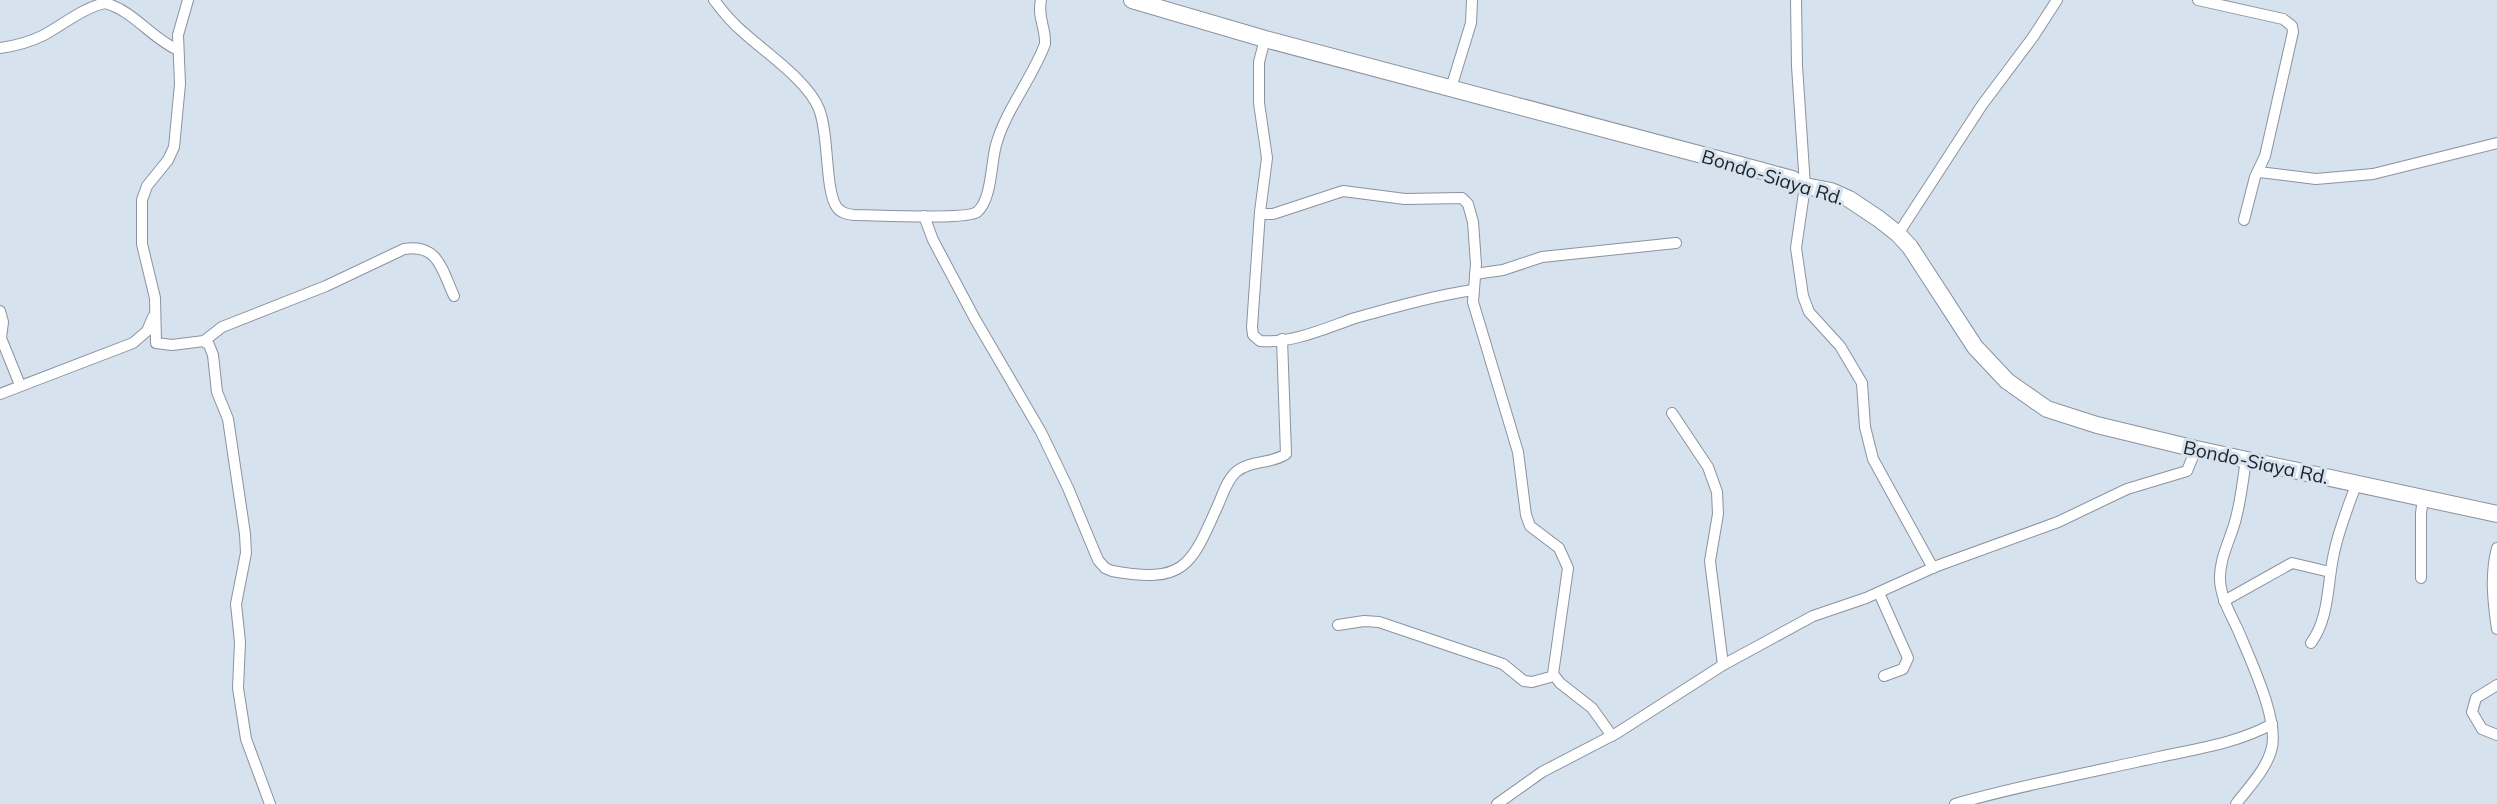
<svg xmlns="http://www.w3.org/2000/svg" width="2497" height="804" viewBox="0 0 2497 804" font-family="Mulish,sans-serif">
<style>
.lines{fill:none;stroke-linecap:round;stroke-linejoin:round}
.minor-casing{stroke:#8a939f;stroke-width:12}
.highway-casing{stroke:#8a939f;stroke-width:18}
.minor{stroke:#fff;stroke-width:10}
.highway{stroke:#fff;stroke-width:16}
.labels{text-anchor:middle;stroke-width:6;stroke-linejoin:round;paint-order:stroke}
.street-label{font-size:19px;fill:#1e2226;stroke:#d7e2ef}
</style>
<rect width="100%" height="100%" fill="#d7e2ef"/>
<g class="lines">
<g class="minor-casing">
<g id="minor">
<path d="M 188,0 L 178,35 L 180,84 L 174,147 L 168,160 L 147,186 L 142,200 L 142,244 L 155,298 L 156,343 L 172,345 L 204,341 L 222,327 L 326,286 L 404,249 C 438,243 442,270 454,296"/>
<path d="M 714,0 C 723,12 732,23 743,32 C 766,53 808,81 819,109 C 829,134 825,188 836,206 C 840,213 847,214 854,215 C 873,215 967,220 977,212 C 992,200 991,162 996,145 C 1006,109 1032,79 1045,44 C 1046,28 1037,17 1041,0"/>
<polyline points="1796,0 1797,66 1805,186 1796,248 1803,296 1809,312 1840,346 1862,383 1865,427 1873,459 1933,568"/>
<polyline points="2198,0 2283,19 2292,26 2293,32 2265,156 2255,177 2244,220"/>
<polyline points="1265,39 1259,62 1259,103 1267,158 1260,212 1261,214 1273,214 1343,191 1405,199 1462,198 1468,204 1473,222 1476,264 1473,302 1518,452 1526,515 1530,526 1559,548 1568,568 1553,674 1560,683 1592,708 1612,736"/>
<path d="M 0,48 C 15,46 30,42 44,35 C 64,24 83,8 105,3 C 134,11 151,38 178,50"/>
<polyline points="1451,88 1471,23 1472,0"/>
<polyline points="2259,172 2316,179 2373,174 2497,143"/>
<path d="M 1260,212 L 1252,327 L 1253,335 L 1260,341 C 1291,344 1326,328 1355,318 C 1395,307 1433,296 1473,290"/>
<path d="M 924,216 L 933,240 L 975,319 L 1041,432 L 1068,488 L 1098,560 L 1105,568 L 1112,571 C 1185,584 1191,566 1218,505 C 1223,494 1227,480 1236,472 C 1250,460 1272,464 1286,454 L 1282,339"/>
<polyline points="1898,234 1982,105 2033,37 2057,0"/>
<polyline points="1475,274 1503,270 1542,257 1676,243"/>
<polyline points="0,311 3,322 1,338 20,385"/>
<polyline points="204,341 209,345 213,355 217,392 228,419 245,534 246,553 236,604 240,642 238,688 246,739 270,804"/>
<polyline points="0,394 133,343 147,331 153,317"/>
<polyline points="1672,413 1708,467 1717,492 1718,514 1710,561 1723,665"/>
<path d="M 2497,548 C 2490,574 2493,602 2497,629"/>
<polyline points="2421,578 2421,513 2423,499"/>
<polyline points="1879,593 1908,658 1903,669 1884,676"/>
<polyline points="2224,601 2292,563 2330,572"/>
<polyline points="1338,625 1364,621 1379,622 1503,664 1524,681 1532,682 1554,676"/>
<path d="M 2311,643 C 2330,617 2327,583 2334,553 C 2339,529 2348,507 2356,485"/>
<polyline points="2497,685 2476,698 2472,712 2482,729 2497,735"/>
<polyline points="1497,804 1542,772 1617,733 1723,665 1813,616 1866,598 1937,566 2058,522 2127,489 2187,471 2196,449"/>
<path d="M 1955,804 C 2022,785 2091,772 2159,757 C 2196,749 2238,743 2272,724"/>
<path d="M 2236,804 C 2248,788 2265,771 2271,751 C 2281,723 2249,657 2238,630 C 2230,613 2221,598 2220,580 C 2219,558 2231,539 2236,518 C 2241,499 2243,479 2246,460"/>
</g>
</g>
<g class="highway-casing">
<polyline id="highway" points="1132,0 1265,39 1759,170 1792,179 1805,186 1831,191 1849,199 1879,219 1898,234 1910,247 1975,347 2007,381 2047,409 2097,425 2196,449 2497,514"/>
</g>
<use href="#minor" class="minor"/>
<use href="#highway" class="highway"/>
</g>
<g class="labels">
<g class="street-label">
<text transform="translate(1773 177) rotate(17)" y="7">Bondo-Siaya Rd.</text>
<text transform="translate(2256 462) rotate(12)" y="7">Bondo-Siaya Rd.</text>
</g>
</g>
</svg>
